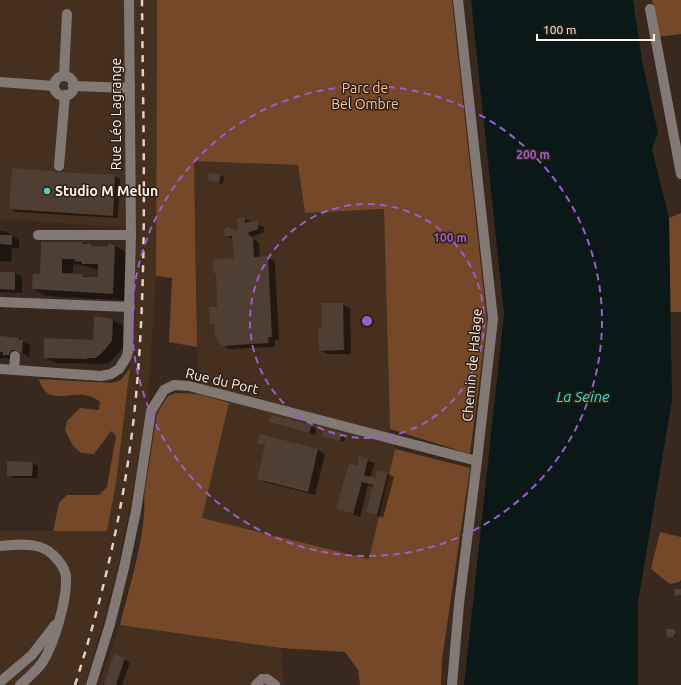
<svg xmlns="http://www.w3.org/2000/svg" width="681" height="685" viewBox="0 0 681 685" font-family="Ubuntu,sans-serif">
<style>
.built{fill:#453020}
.green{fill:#744828}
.water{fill:#0a1917}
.shadow{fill:#0007;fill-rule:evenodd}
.building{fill:#4f3e32;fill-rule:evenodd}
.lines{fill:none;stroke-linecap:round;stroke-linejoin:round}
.minor{stroke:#827974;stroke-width:10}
.rail{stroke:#ddd1c9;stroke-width:2.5;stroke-dasharray:7 7;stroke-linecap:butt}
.ring{fill:none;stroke:#9b5dca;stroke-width:2;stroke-dasharray:7 5}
.poi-dot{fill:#59cebe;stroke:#2e1f14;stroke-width:1.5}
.labels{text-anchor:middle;stroke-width:3;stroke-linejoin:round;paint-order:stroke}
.park-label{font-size:14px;fill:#fac29c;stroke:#2e1f14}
.street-label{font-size:14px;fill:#fcf1ea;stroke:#2e1f14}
.poi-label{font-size:14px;font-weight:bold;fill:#fcf1ea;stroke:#2e1f14;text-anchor:start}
.water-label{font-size:15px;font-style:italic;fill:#34e1cd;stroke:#2e1f14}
.centre{fill:#9b5dca;stroke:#2e1f14;stroke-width:2}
.ring-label{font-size:12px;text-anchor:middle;font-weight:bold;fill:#9b5dca;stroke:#2e1f14;stroke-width:3;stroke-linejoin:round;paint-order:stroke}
</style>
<rect width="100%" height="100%" fill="#38281d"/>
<g class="built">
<polygon points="0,0 157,0 156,276 148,396 133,489 119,561 101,631 85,685 0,685 0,531 107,530 116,483 134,337 136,228 0,219"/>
<polygon points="194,160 298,165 305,213 384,209 390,429 395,449 369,559 202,518 229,404 198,394"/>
<polygon points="120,625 281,648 284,685 99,685"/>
</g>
<g class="green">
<polygon points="157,0 452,0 487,322 470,454 390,429 384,209 305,213 298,165 194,161 197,347 169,342 172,278 156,276"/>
<polygon points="652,0 681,0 681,34 658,37"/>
<polygon points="681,213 681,312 670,312 669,218"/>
<path d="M 130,368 L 116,483 L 107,531 L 53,531 L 59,503 L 67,495 L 99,495 L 107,487 L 116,436 L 111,431 L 94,454 L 81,453 L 73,446 L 65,430 L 67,421 L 80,408 L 99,410 L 100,402 C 81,385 57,405 44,390 C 42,387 40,383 39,379 L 112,383 L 121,380 Z"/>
<path d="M 176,393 L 198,394 L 229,403 L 202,518 L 369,559 L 395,449 L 470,468 L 442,660 L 441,685 L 360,685 L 358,670 L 345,652 L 281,648 L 120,625 C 129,588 147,532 144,496 L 157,413 L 168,396 Z"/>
<polygon points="660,532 681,537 681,580 679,582 670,584 651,569"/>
</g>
<polygon class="water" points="471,0 633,0 642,61 658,133 652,149 669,218 672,400 638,602 638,685 464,685 504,314"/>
<g class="shadow">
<polygon points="59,173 115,176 120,179 118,218 16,212 10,208"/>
<polygon points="220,175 224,177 223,184 209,181"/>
<polygon points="245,219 264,227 264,232 252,237 259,243 260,258 268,258 275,261 279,340 275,340 275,347 229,349 222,345 215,326 211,323 218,308 217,274 214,272 235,259 233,239 226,235 239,232"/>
<polygon points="0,231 5,231 19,240 19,248 12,248 11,262 0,261"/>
<path d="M 82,242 L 94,247 L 109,248 L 115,246 L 126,252 L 124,300 L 59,297 L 44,295 L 34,289 L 41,275 ZM 73,264 L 83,265 L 99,270 L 99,278 L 73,275 Z"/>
<polygon points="0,272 15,273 22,277 22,293 0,292"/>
<polygon points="342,304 350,308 351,354 327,354 320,350 323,330"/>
<polygon points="113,320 124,326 123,347 111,361 107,364 56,363 45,357 94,341"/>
<polygon points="0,338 19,339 26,343 30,345 29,357 23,353 19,354 16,359 0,358"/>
<polygon points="270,422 311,426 316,429 315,435"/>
<polygon points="324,429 345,435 344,442 326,437"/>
<polygon points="260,436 318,450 325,454 315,495 265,482 258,478 266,446 258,442"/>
<polygon points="360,458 375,463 370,478 376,480 387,473 394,477 383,518 367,511 374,487 368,485 360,517 337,509"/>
<polygon points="32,463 38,466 37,478 14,478 8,475"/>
<polygon points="675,630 677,635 675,637 668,637"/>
<polygon points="115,655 130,662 122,685 105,685"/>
</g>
<g class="building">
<polygon points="12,168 59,172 115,175 113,216 9,209"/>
<polygon points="209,173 221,174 219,183 208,181"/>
<polygon points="237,218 245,218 245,223 254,221 258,222 258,229 247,233 253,238 254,257 268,256 272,337 268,337 269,343 222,346 215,336 214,324 210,324 209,307 217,307 216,273 213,273 213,259 234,258 232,236 225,236 223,231 227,227 238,231"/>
<polygon points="0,235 12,235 12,245 0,244"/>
<path d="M 41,242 L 83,242 L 83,244 L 91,244 L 91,246 L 108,247 L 108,244 L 115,245 L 113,294 L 32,289 L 33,274 L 40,274 ZM 62,259 L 75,259 L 75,261 L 82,262 L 82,264 L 98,264 L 98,277 L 83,277 L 83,274 L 62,273 Z"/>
<polygon points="0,272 15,272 15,290 0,289"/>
<polygon points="321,303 343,303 344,350 319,351 318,329 322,329"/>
<polygon points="94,316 113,319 112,341 100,355 95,358 87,358 87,359 44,358 44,338 93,340"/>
<polygon points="0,336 19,338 19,340 23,340 22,354 15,350 12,350 9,355 3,355 3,352 0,352"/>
<polygon points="271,415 312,425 309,433 269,422"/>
<polygon points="324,428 342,433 340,441 321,436"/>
<polygon points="259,434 318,449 308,492 257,479 265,445 257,443"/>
<polygon points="359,456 368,459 364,475 375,478 377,470 388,472 377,515 366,512 373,485 362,482 353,514 336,509 349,463 357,466"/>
<polygon points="7,461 33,462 32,476 7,476"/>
<polygon points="674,589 681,589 681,595 674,596"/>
<polygon points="666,629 675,629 676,634 673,637 667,638"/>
<polygon points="114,654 125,658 116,685 104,685"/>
</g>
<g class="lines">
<g class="minor">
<polyline points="650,9 681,174"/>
<polyline points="64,76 67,14"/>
<circle cx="64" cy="86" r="10"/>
<polyline points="0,82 54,86"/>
<polyline points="73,86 130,88"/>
<polyline points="59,166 65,95"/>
<polyline points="38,235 131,235"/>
<polyline points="0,302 130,307"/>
<polyline points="0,369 101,376 111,374 119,369 126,358 128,352 131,235 129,0"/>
<polyline points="14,370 15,356"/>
<path d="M 0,546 C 13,545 27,543 40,547 C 51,550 66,566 66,578 C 67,600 54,645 42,663 C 36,671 28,678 20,685"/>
<polyline points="0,682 32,655 55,625"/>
<polyline points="91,685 110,624 124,568 136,511 151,411 164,390 174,385 189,386 477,461"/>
<polyline points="256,685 262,679 267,679 275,685"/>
<polyline points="452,685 459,604 477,461 493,319 458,0"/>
</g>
<path class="rail" d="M 75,685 C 105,591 127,494 136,396 C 148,265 143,132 142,0"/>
</g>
<g class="ring">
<circle cx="367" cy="321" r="117"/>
<circle cx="367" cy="321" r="235"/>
</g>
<circle class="poi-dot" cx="47" cy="191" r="4"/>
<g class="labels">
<g class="park-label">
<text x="365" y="93">Parc de<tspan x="365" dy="16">Bel Ombre</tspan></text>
</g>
<g class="street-label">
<text transform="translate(116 114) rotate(-90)" y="5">Rue Léo Lagrange</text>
<text transform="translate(472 365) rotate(-85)" y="5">Chemin de Halage</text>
<text transform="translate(222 381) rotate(13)" y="5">Rue du Port</text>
</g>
<g class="poi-label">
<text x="55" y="196">Studio M Melun</text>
</g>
<g class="water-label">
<text x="583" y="402">La Seine</text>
</g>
</g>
<circle cx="367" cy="321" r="6" class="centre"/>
<g class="ring-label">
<text x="533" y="159">200 m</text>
<text x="450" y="242">100 m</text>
</g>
<path d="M537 34v6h117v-6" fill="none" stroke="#fcf1ea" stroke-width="2"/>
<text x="543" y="34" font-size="12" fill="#fcf1ea" stroke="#2e1f14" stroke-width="3" paint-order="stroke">100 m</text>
</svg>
